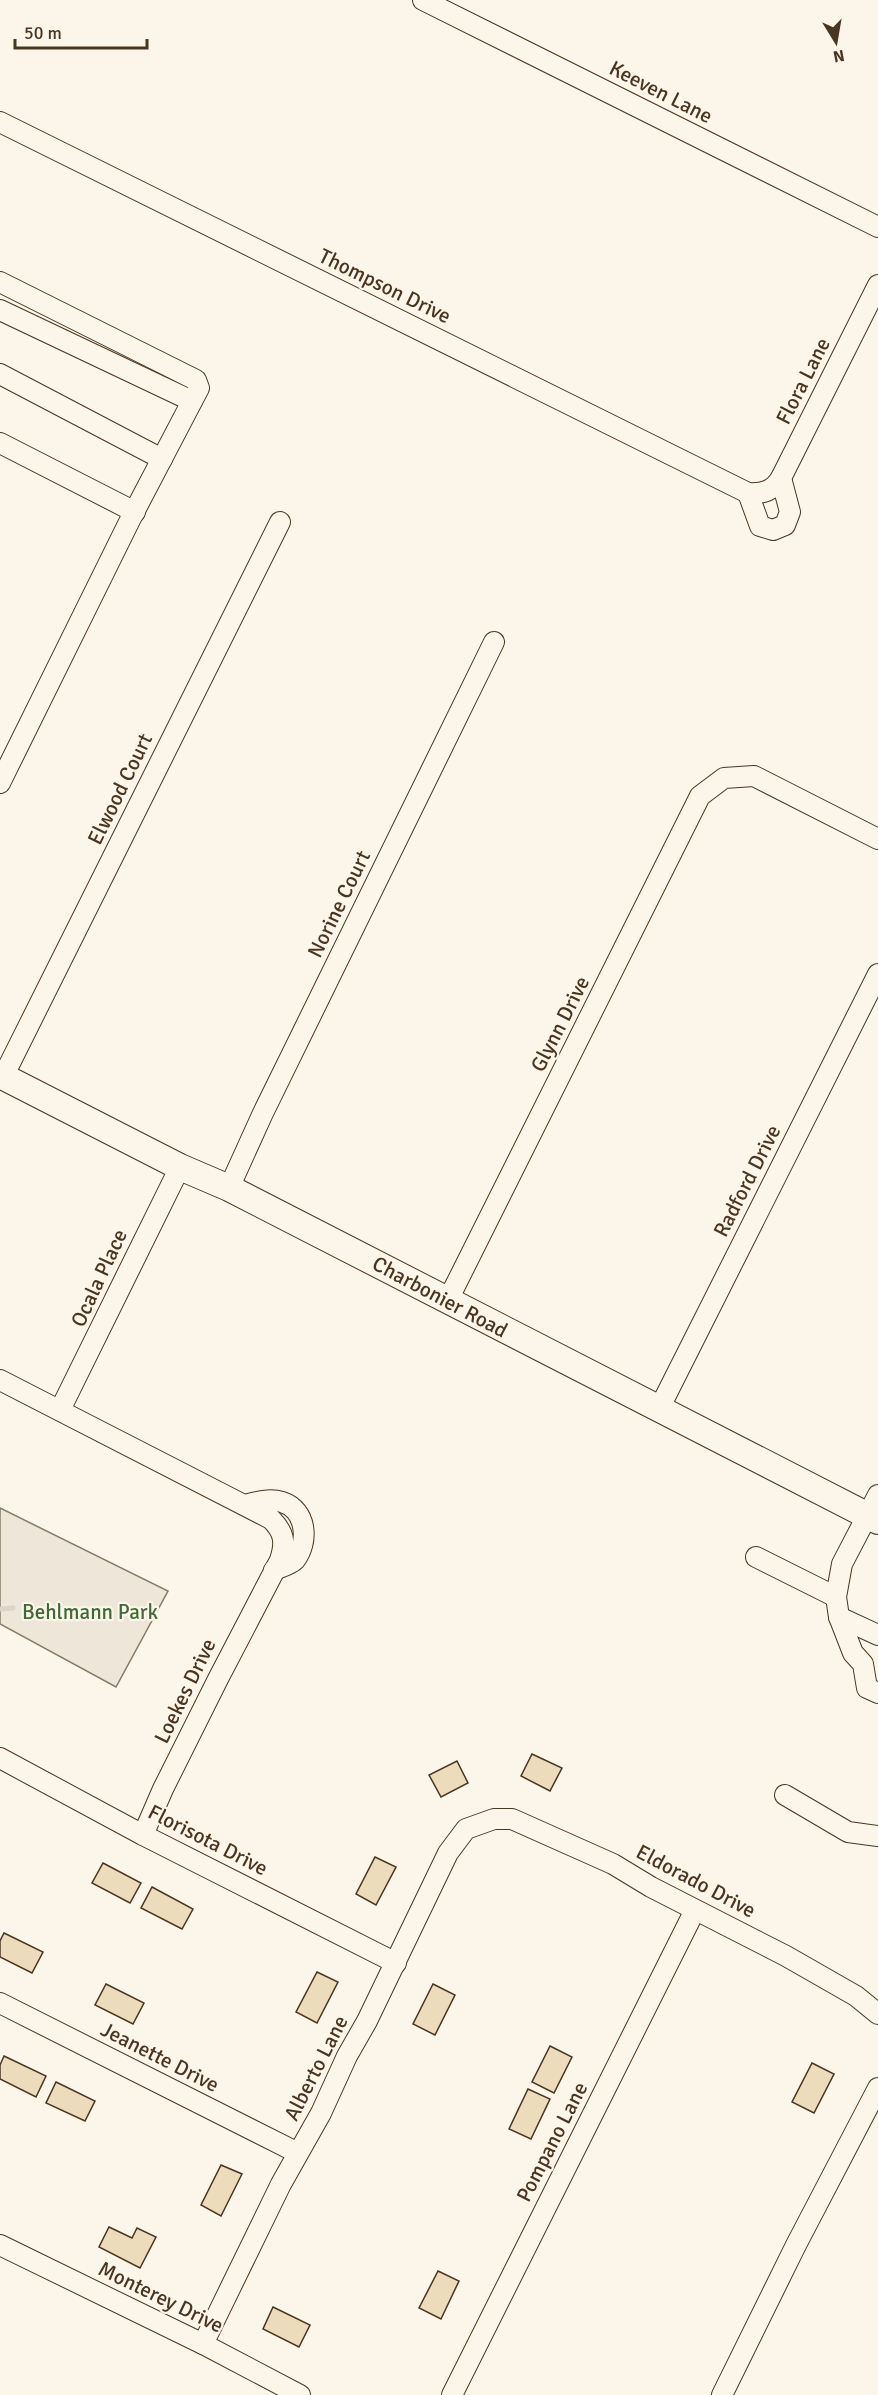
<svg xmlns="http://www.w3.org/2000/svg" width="878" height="2395" viewBox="0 0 878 2395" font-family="Signika,sans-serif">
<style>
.green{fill:#ede6d9;stroke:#887966;stroke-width:1.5}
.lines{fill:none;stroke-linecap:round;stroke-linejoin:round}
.stream{stroke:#dcd4c6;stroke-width:5}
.building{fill:#ecdcbc;stroke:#4a3520;stroke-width:1.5}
.minor-casing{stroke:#4a3520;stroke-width:22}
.major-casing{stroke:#4a3520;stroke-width:28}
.minor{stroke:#fbf6e9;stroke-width:20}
.major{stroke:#fbf6e9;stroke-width:26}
.labels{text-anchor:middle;stroke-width:4.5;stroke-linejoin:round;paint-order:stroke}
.street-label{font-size:21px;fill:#4a3520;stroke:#fbf6e9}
.park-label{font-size:21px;fill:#436837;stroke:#fbf6e9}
</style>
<rect width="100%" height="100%" fill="#fbf6e9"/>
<polygon class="green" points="0,1508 168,1591 116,1687 0,1624"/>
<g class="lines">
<polyline class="stream" points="0,1609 13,1608"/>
</g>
<g class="building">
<polygon points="532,1754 562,1768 550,1791 521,1776"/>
<polygon points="457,1761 468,1783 441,1797 429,1775"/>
<polygon points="375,1857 396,1867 376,1905 356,1894"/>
<polygon points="103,1863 141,1883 130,1903 92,1883"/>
<polygon points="152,1887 193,1909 182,1929 141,1908"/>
<polygon points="4,1933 43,1952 32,1973 0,1957 0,1941"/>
<polygon points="317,1972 338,1982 317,2023 296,2012"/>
<polygon points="106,1984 144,2003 133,2024 95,2005"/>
<polygon points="433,1984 455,1995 435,2035 413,2024"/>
<polygon points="550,2046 572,2057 554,2093 532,2082"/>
<polygon points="4,2056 46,2076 36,2097 0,2079 0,2065"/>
<polygon points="812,2063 834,2074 814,2113 792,2102"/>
<polygon points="56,2082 95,2101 85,2121 46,2103"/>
<polygon points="528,2089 550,2099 531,2139 509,2129"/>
<polygon points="221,2165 242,2174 221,2216 201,2205"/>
<polygon points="109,2227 132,2238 137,2228 156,2237 140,2268 99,2247"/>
<polygon points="438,2271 459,2281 441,2319 419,2308"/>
<polygon points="273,2307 310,2325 299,2347 263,2329"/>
</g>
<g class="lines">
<g class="minor-casing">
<g id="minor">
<polyline points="423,0 878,227"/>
<path d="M 0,122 L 748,493 C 763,494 773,491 781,478 L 878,285"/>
<polyline points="0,282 196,380 199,388 131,518 0,783"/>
<polyline points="0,310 192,401"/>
<polyline points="0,374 162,459"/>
<polyline points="0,443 135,512"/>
<polyline points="748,493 760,526 773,530 785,525 790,512 781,478"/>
<polyline points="3,1077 280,522"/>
<polyline points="229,1188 263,1113 494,642"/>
<polyline points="448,1300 700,796 724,778 754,776 878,839"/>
<path d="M 0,1380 L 271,1519 C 284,1532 286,1542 280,1560 L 218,1679 L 163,1789 L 143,1835"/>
<polyline points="659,1409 878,974"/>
<polyline points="60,1410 180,1167"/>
<polyline points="878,1495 842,1564 836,1597 839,1617 878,1635"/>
<path d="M 245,1505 C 256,1502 270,1498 282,1502 C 307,1510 309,1542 295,1560 C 290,1565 281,1567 274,1570"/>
<polyline points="756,1557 836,1597"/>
<polyline points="839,1617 853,1653 863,1664 867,1688 878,1693"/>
<polyline points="0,1758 143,1835 396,1963"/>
<polyline points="785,1795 848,1832 878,1836"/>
<polyline points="0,2003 298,2153"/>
<polyline points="0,2245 203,2344 300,2395"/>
<polyline points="203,2344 281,2184 321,2113 347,2056 367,2021 448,1853 466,1829 494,1819 512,1819 613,1864 651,1887 786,1956 856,1996 878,2014"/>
<polyline points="452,2395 695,1910"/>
<polyline points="722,2395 796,2245 878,2088"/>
</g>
</g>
<g class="major-casing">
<polyline id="major" points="0,1075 180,1167 229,1188 878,1521"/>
</g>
<use href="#minor" class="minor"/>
<use href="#major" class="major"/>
</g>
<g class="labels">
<g class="street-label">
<text transform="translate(661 92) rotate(27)" y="7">Keeven Lane</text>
<text transform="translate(385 286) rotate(26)" y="7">Thompson Drive</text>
<text transform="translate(803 381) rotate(-63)" y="7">Flora Lane</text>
<text transform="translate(120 789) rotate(-64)" y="7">Elwood Court</text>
<text transform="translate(339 904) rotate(-64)" y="7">Norine Court</text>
<text transform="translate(560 1024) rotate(-63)" y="7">Glynn Drive</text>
<text transform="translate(747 1181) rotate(-63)" y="7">Radford Drive</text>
<text transform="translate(99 1278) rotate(-65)" y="7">Ocala Place</text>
<text transform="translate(440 1297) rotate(28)" y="7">Charbonier Road</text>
<text transform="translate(185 1691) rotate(-64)" y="7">Loekes Drive</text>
<text transform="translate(208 1840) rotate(27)" y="7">Florisota Drive</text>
<text transform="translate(696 1881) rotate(28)" y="7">Eldorado Drive</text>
<text transform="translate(160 2057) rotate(27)" y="7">Jeanette Drive</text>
<text transform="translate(316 2068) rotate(-63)" y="7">Alberto Lane</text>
<text transform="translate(552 2142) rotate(-63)" y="7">Pompano Lane</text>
<text transform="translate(161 2297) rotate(26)" y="7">Monterey Drive</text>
</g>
<g class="park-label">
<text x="90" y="1619">Behlmann Park</text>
</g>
</g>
<g transform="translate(836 42) rotate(169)" stroke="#fbf6e9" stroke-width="4.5" paint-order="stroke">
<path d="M0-4.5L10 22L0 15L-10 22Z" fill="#4a3520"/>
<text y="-9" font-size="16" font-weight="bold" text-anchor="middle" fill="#4a3520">N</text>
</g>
<path d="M15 39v9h132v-9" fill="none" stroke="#4a3520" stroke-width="3"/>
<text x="24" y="39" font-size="18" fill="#4a3520" stroke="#fbf6e9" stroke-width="4.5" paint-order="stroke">50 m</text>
</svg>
